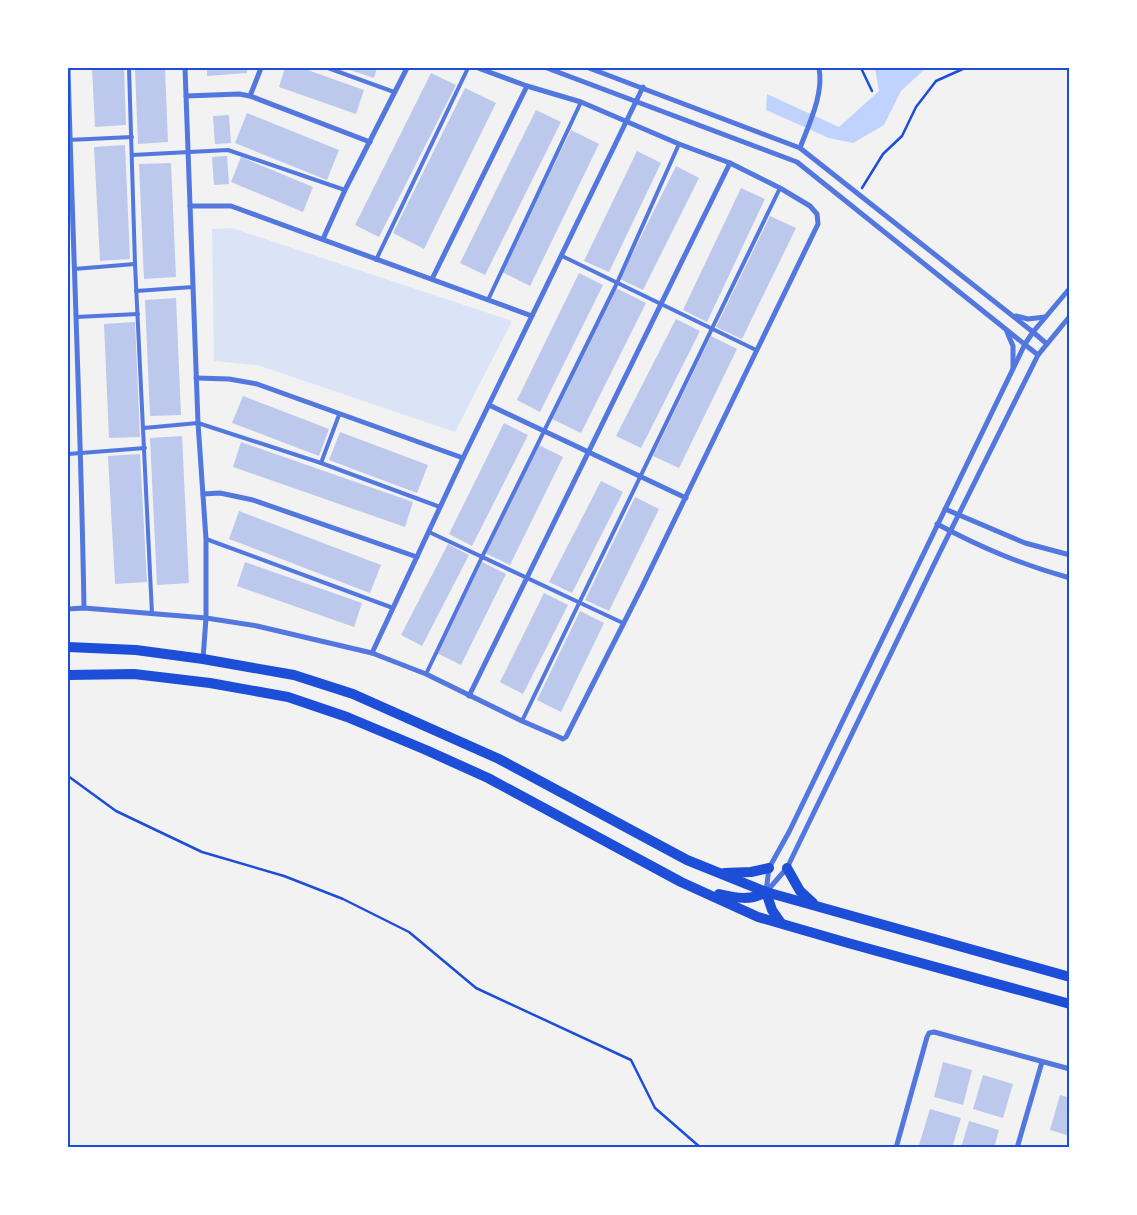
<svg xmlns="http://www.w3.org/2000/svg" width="1137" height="1215" viewBox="0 0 1137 1215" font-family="Roboto,sans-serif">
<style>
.green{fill:#dbe4f7}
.water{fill:#bfd3fe}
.building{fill:#bdc9ec}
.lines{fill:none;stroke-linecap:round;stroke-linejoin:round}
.path{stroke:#1d4ed8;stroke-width:2.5}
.service{stroke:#5277de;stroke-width:4}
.minor{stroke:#5277de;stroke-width:5}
.secondary{stroke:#1d4ed8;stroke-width:10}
.neatline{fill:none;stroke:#1d4ed8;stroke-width:2}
</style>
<rect width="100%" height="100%" fill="#f2f2f2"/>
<polygon class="green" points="232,228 512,321 455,432 257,365 214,361 212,229"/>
<polygon class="water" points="875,68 926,68 901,91 884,125 853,143 829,138 766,110 767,94 839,127 879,91"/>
<g class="building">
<polygon points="92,68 124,68 126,125 95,127"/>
<polygon points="135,68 165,68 168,142 138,144"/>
<polygon points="207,68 247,68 247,73 207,76"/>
<polygon points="285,68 302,68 364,90 356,114 279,87"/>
<polygon points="344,68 377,68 374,78"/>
<polygon points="431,73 456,85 379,237 355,225"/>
<polygon points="465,88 496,103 424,249 393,233"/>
<polygon points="536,110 561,122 485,275 460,263"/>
<polygon points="247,113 339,150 327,180 235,143"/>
<polygon points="229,115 231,143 215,144 213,116"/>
<polygon points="571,130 599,144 530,286 502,272"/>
<polygon points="125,145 130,259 100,261 94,147"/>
<polygon points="637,151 661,163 609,272 584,261"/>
<polygon points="227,156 229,184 214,185 212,157"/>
<polygon points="241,157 313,187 303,212 231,182"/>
<polygon points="171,163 176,277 144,279 139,164"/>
<polygon points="676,166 699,178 643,290 620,279"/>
<polygon points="741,188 765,199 707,322 683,310"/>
<polygon points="770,216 796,228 742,339 716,327"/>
<polygon points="579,273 603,285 540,412 517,400"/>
<polygon points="616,288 646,303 581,433 552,419"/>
<polygon points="176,298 181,415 150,416 145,300"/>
<polygon points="676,319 700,331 641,448 616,436"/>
<polygon points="135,322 140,437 109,438 104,324"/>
<polygon points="711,336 737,349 679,468 653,456"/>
<polygon points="243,396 329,429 319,456 232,423"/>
<polygon points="504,423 528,435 472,546 449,534"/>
<polygon points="340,432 428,465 417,493 329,460"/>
<polygon points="182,436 189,583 157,585 150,438"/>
<polygon points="241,442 413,502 405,527 233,467"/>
<polygon points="539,445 563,457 510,565 485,553"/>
<polygon points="140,454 147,582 115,584 108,456"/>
<polygon points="601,481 623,492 572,593 549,582"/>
<polygon points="635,497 659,509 609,611 585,600"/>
<polygon points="239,511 381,565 370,593 229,539"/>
<polygon points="448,544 469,555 422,646 401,635"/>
<polygon points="245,562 362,603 354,627 237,586"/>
<polygon points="482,562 506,574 461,665 437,653"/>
<polygon points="544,593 568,605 523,694 500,682"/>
<polygon points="580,611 604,623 561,712 537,700"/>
<polygon points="943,1062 972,1070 963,1105 934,1097"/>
<polygon points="983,1075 1013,1084 1003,1118 973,1109"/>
<polygon points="1060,1095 1070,1098 1070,1136 1050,1130"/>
<polygon points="930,1109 961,1118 952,1148 929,1148 919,1145"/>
<polygon points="969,1121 999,1130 994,1148 961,1148"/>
</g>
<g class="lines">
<g class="path">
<polyline points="861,68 872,91"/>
<polyline points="862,188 883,154 902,136 916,107 936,81 965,68"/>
<polyline points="68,776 116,811 202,852 284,876 343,899 409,932 476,988 631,1060 655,1108 701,1148"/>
</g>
<g class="service">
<polyline points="129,68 135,264 152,614"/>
<polyline points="328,68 394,92"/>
<polyline points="68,140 132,137"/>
<polyline points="132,155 228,150 345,190"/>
<polyline points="562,256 756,350"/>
<polyline points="376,260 468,68"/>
<polyline points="74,269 135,264"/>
<polyline points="136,291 193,287"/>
<polyline points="488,300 581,102"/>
<polyline points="76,317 138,314"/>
<polyline points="144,428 198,423 321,463 440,507"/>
<polyline points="68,454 145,448"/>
<polyline points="321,463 339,415"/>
<polyline points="429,532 623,623"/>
<polyline points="206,539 393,608"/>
<polyline points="426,674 482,557 617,283 679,144"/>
<polyline points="522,721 780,188"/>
</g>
<g class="minor">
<path d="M 68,68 C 73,248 81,428 84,608"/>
<polyline points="185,68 198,423 206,539 206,618 203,659"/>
<polyline points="547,68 797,162 1038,355"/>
<polyline points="589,68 800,148 1033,332 1047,344"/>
<polyline points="186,96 239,94 250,96 370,142"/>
<polyline points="250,96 261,68"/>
<path d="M 800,148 C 809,124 824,94 819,68"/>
<polyline points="190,206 231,206 532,316"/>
<polyline points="323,239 345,190 407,68"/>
<polyline points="432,279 527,86"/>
<polyline points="1016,316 1028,319 1045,317"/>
<polyline points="1007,332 1013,346 1013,367"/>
<polyline points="196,378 229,379 257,384 463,458"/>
<polyline points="489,405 686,498"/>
<polyline points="203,494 220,493 253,500 417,557"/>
<polyline points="945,509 1025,543 1070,555"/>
<path d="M 937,524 C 982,548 1020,564 1070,578"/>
<polyline points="68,609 84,608 206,618 257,626 372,653 426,674 522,721 559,737 563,739 566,737 642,587 818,224 817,214 810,206 780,188 730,163 679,144 581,102 527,86 478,68"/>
<polyline points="372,653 463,458 643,87"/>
<polyline points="469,696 730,163"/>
<polyline points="767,891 787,868 939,554 1038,355 1070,316"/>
<polyline points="766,892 769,868 789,832 1025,344 1033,332 1070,288"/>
<polyline points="896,1148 927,1037 929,1033 934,1032 1070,1069"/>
<polyline points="1017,1148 1042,1062"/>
</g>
<g class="secondary">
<polyline points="68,647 136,650 203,659 294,675 353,694 499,759 687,860 766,892 1070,977"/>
<polyline points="68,675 134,674 210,683 288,697 347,717 426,750 488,778 681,882 758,917 848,943 1070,1004"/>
<polyline points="787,868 800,891 813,903"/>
<polyline points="724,873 751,872 769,868"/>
<polyline points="766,892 772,910 781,923"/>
<path d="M 719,894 C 736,898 751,901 766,892"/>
</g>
</g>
<rect width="1137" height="1215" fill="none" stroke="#ffffff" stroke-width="138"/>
<rect x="69" y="69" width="999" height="1077" class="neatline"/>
</svg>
